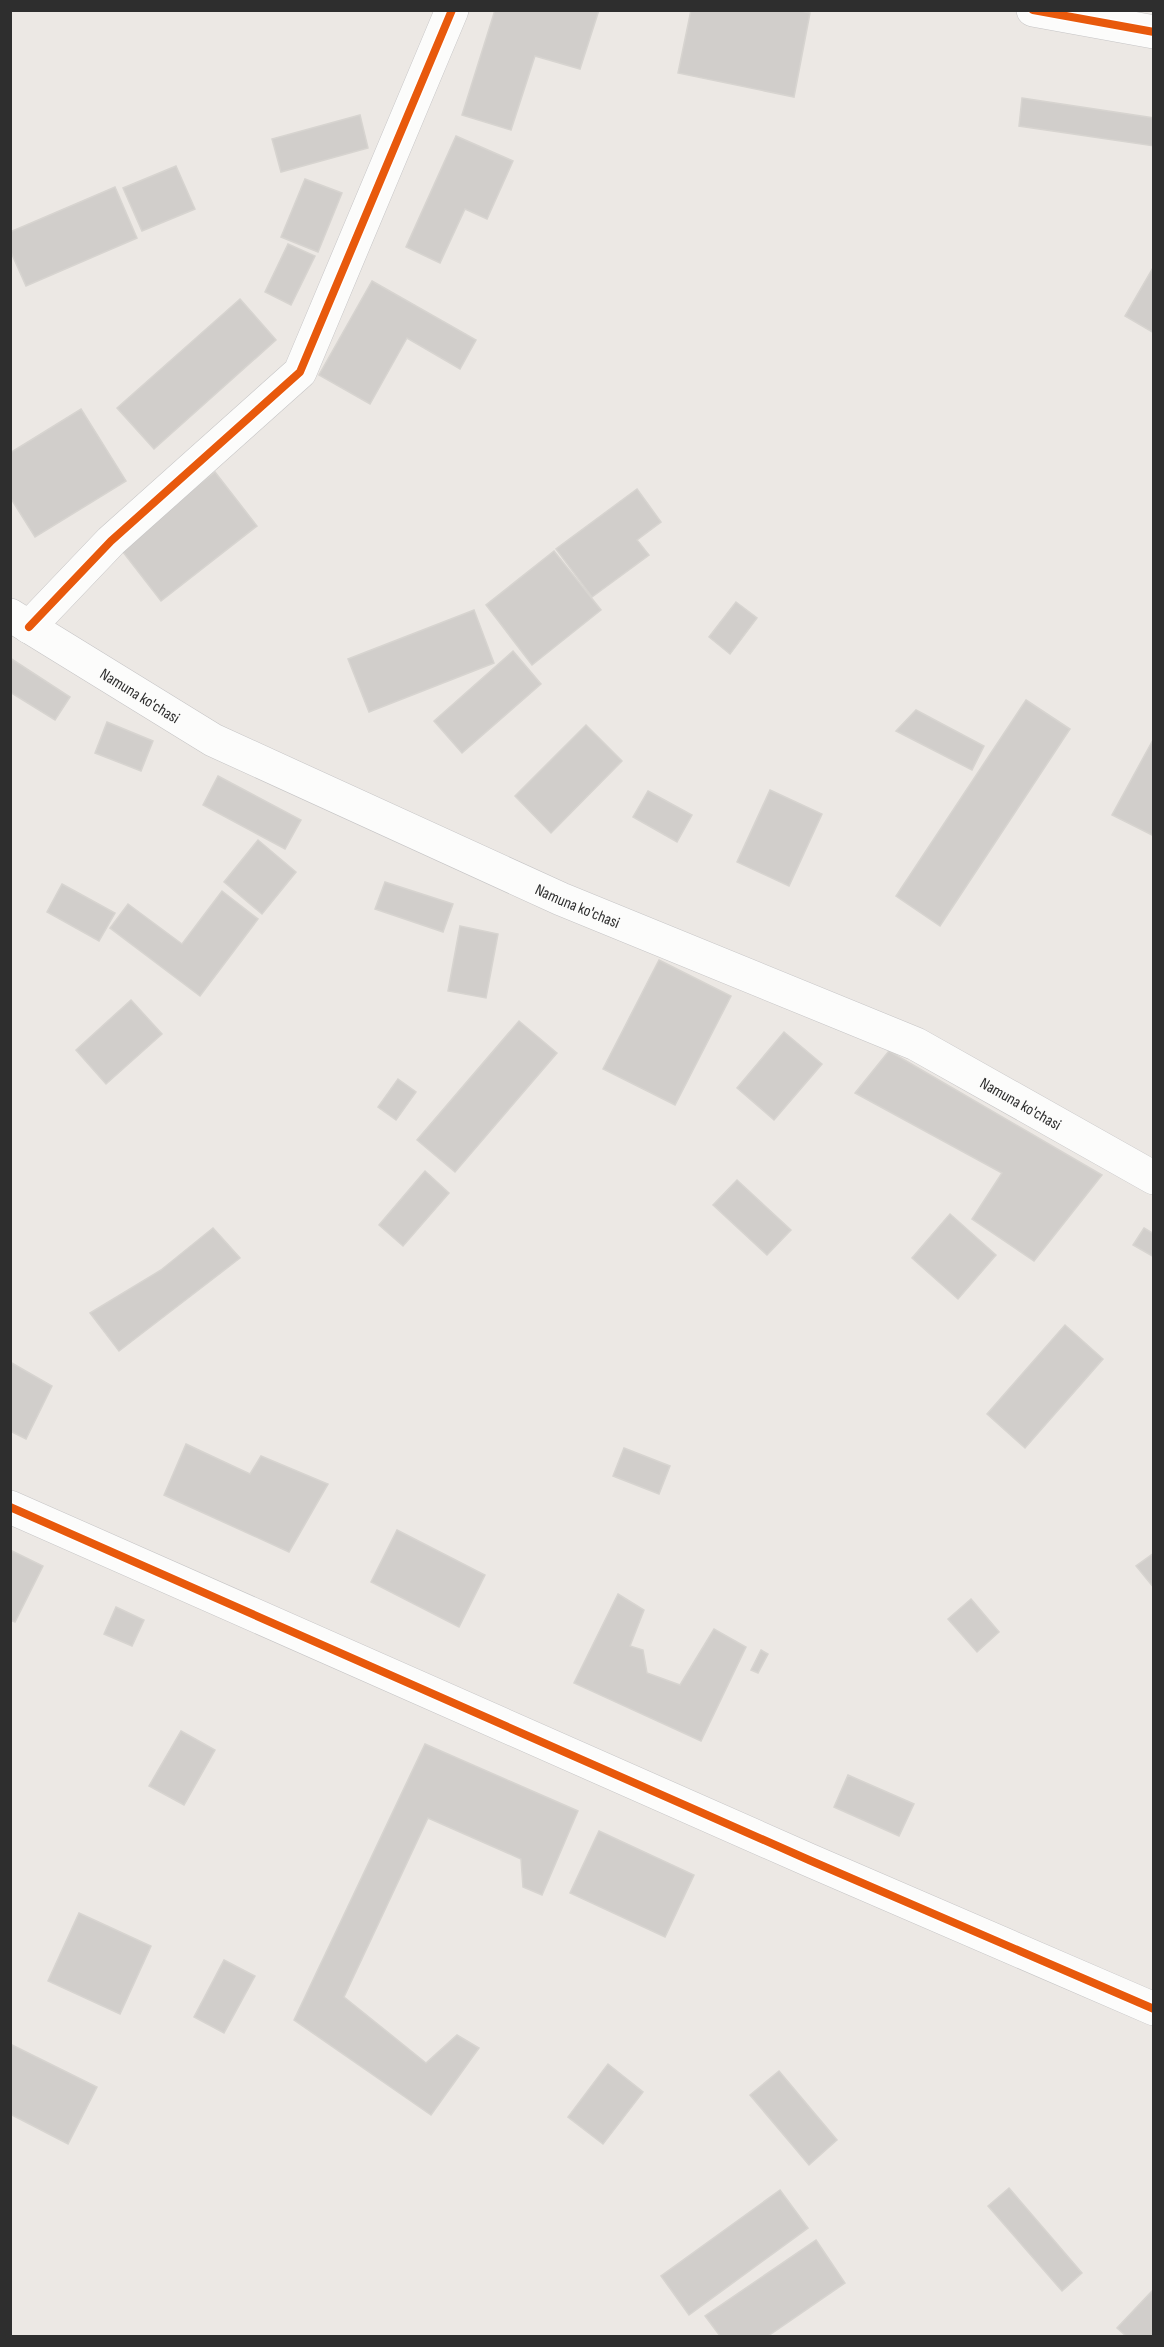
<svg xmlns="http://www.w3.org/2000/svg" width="1164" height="2347" viewBox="0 0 1164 2347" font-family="'Sofia Sans Condensed',sans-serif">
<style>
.building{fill:#d1cecb;stroke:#d7d4d0;stroke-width:1.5}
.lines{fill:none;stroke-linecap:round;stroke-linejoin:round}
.minor-casing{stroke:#c5c4c5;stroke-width:34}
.secondary-casing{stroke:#c5c4c5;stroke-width:34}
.minor{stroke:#fcfcfb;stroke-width:33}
.secondary{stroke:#fcfcfb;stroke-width:33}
.cycleway-casing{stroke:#fff;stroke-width:11}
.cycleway{stroke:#e8590c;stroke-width:8}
.labels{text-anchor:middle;stroke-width:4.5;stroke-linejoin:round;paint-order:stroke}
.street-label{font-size:16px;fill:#2e2e2e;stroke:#fff}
</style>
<rect width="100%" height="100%" fill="#ece8e4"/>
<g class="building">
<polygon points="495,10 599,10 580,69 535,56 511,130 462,115"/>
<polygon points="691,10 796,10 810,13 794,97 678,73"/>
<polygon points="1022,98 1154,118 1154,146 1019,126"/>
<polygon points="360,115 368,148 281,172 272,139"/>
<polygon points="456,136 513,161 487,219 465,209 440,263 406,247"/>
<polygon points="176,166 195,209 142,231 123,188"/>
<polygon points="305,179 342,193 318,252 281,237"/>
<polygon points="115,187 137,238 26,286 10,250 10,232"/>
<polygon points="288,244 315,256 291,305 265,292"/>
<polygon points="1154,266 1154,333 1125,316"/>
<polygon points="372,281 476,340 460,369 407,338 370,404 319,375"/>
<polygon points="240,299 276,340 154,449 117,408"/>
<polygon points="81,409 126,481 35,537 10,497 10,453"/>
<polygon points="215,472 257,526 161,601 119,547"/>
<polygon points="637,489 661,522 637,540 649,555 592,597 556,549"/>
<polygon points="554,551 601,610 532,665 486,605"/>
<polygon points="736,602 757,618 730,654 709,637"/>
<polygon points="474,610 494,663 369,712 348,659"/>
<polygon points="513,651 541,684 462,753 434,721"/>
<polygon points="10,658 70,697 55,720 10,692"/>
<polygon points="1026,700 1070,729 940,926 896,896"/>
<polygon points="916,710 984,746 972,770 896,731"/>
<polygon points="107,722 153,741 141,771 95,753"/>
<polygon points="586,725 622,761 551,833 515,796"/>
<polygon points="1154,738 1154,836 1112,815"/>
<polygon points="218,776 301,820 285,849 203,805"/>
<polygon points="770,790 822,814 789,886 737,862"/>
<polygon points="648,791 692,815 677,842 633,817"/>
<polygon points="258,840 296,872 262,914 224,882"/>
<polygon points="385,882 453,904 443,932 375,909"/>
<polygon points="62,884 115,913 99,941 47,912"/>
<polygon points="222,891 258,919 200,996 110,928 128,904 182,944"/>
<polygon points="460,926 498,934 486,998 448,991"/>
<polygon points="659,960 731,996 675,1105 603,1069"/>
<polygon points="131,1000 162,1034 106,1084 76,1050"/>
<polygon points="519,1021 557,1053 455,1172 417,1140"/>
<polygon points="784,1032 822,1064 774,1120 737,1088"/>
<polygon points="889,1051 1102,1175 1034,1261 972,1219 1002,1173 855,1093"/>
<polygon points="398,1079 416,1092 396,1120 378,1107"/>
<polygon points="425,1171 449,1193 403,1246 379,1225"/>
<polygon points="737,1180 791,1230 767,1255 713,1205"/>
<polygon points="950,1214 996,1255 958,1299 912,1258"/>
<polygon points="213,1228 240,1258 119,1351 90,1313 161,1270"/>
<polygon points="1144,1228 1154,1234 1154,1257 1133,1245"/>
<polygon points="1065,1325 1103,1359 1025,1448 987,1414"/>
<polygon points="10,1362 52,1386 26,1439 10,1431"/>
<polygon points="186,1444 250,1474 261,1456 328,1484 289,1552 164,1495"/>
<polygon points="624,1448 670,1466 659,1494 613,1476"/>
<polygon points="397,1530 485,1575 459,1627 371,1582"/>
<polygon points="10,1550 43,1566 15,1622 10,1620"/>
<polygon points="1154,1553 1154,1588 1136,1566"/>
<polygon points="618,1594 644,1610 630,1646 643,1650 647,1673 680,1685 714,1629 746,1647 701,1741 574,1683"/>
<polygon points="971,1599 999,1632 977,1652 948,1619"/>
<polygon points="116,1607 144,1620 132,1646 104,1634"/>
<polygon points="761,1650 768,1654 758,1673 751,1670"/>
<polygon points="181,1731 215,1750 184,1805 149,1786"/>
<polygon points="425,1744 578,1811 542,1895 523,1887 521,1859 428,1818 344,1997 426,2063 457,2035 479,2048 431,2115 294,2020"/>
<polygon points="848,1775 914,1804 899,1836 834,1807"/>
<polygon points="599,1831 694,1875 665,1937 570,1893"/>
<polygon points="79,1913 151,1946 120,2014 48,1981"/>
<polygon points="224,1960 255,1976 224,2033 194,2017"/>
<polygon points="10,2044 97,2087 68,2144 10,2114"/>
<polygon points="608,2064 643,2092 603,2144 568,2117"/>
<polygon points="779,2071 837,2140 809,2165 750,2095"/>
<polygon points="1009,2188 1082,2273 1062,2291 988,2206"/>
<polygon points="780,2190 808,2228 689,2315 661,2276"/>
<polygon points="816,2240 845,2283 768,2336 720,2336 705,2316"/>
<polygon points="1154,2289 1154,2336 1126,2336 1117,2328"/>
</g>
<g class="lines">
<g class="minor-casing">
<g id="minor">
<polyline points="1033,10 1154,32"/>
<polyline points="29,627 111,541 300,372 452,10"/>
<polyline points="10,1507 809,1860 1154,2009"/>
</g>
</g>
<g class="secondary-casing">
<g id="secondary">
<path id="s1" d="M 10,615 L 213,740 L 561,899 L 916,1044 L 1154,1178"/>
</g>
</g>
<use href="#minor" class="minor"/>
<use href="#secondary" class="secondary"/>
<g class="cycleway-casing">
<g id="cycleway">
<polyline points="1033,10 1154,32"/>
<polyline points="29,627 111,541 300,372 452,10"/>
<polyline points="10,1507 809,1860 1154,2009"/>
</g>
</g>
<use href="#cycleway" class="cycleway"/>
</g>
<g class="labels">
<g class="street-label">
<text dy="6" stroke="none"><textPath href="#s1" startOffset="153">Namuna ko'chasi</textPath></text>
<text dy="6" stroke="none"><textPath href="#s1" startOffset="639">Namuna ko'chasi</textPath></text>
<text dy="6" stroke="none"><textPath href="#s1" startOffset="1125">Namuna ko'chasi</textPath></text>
</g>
</g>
<rect width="1164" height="2347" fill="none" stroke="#2e2e2e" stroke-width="24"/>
</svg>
